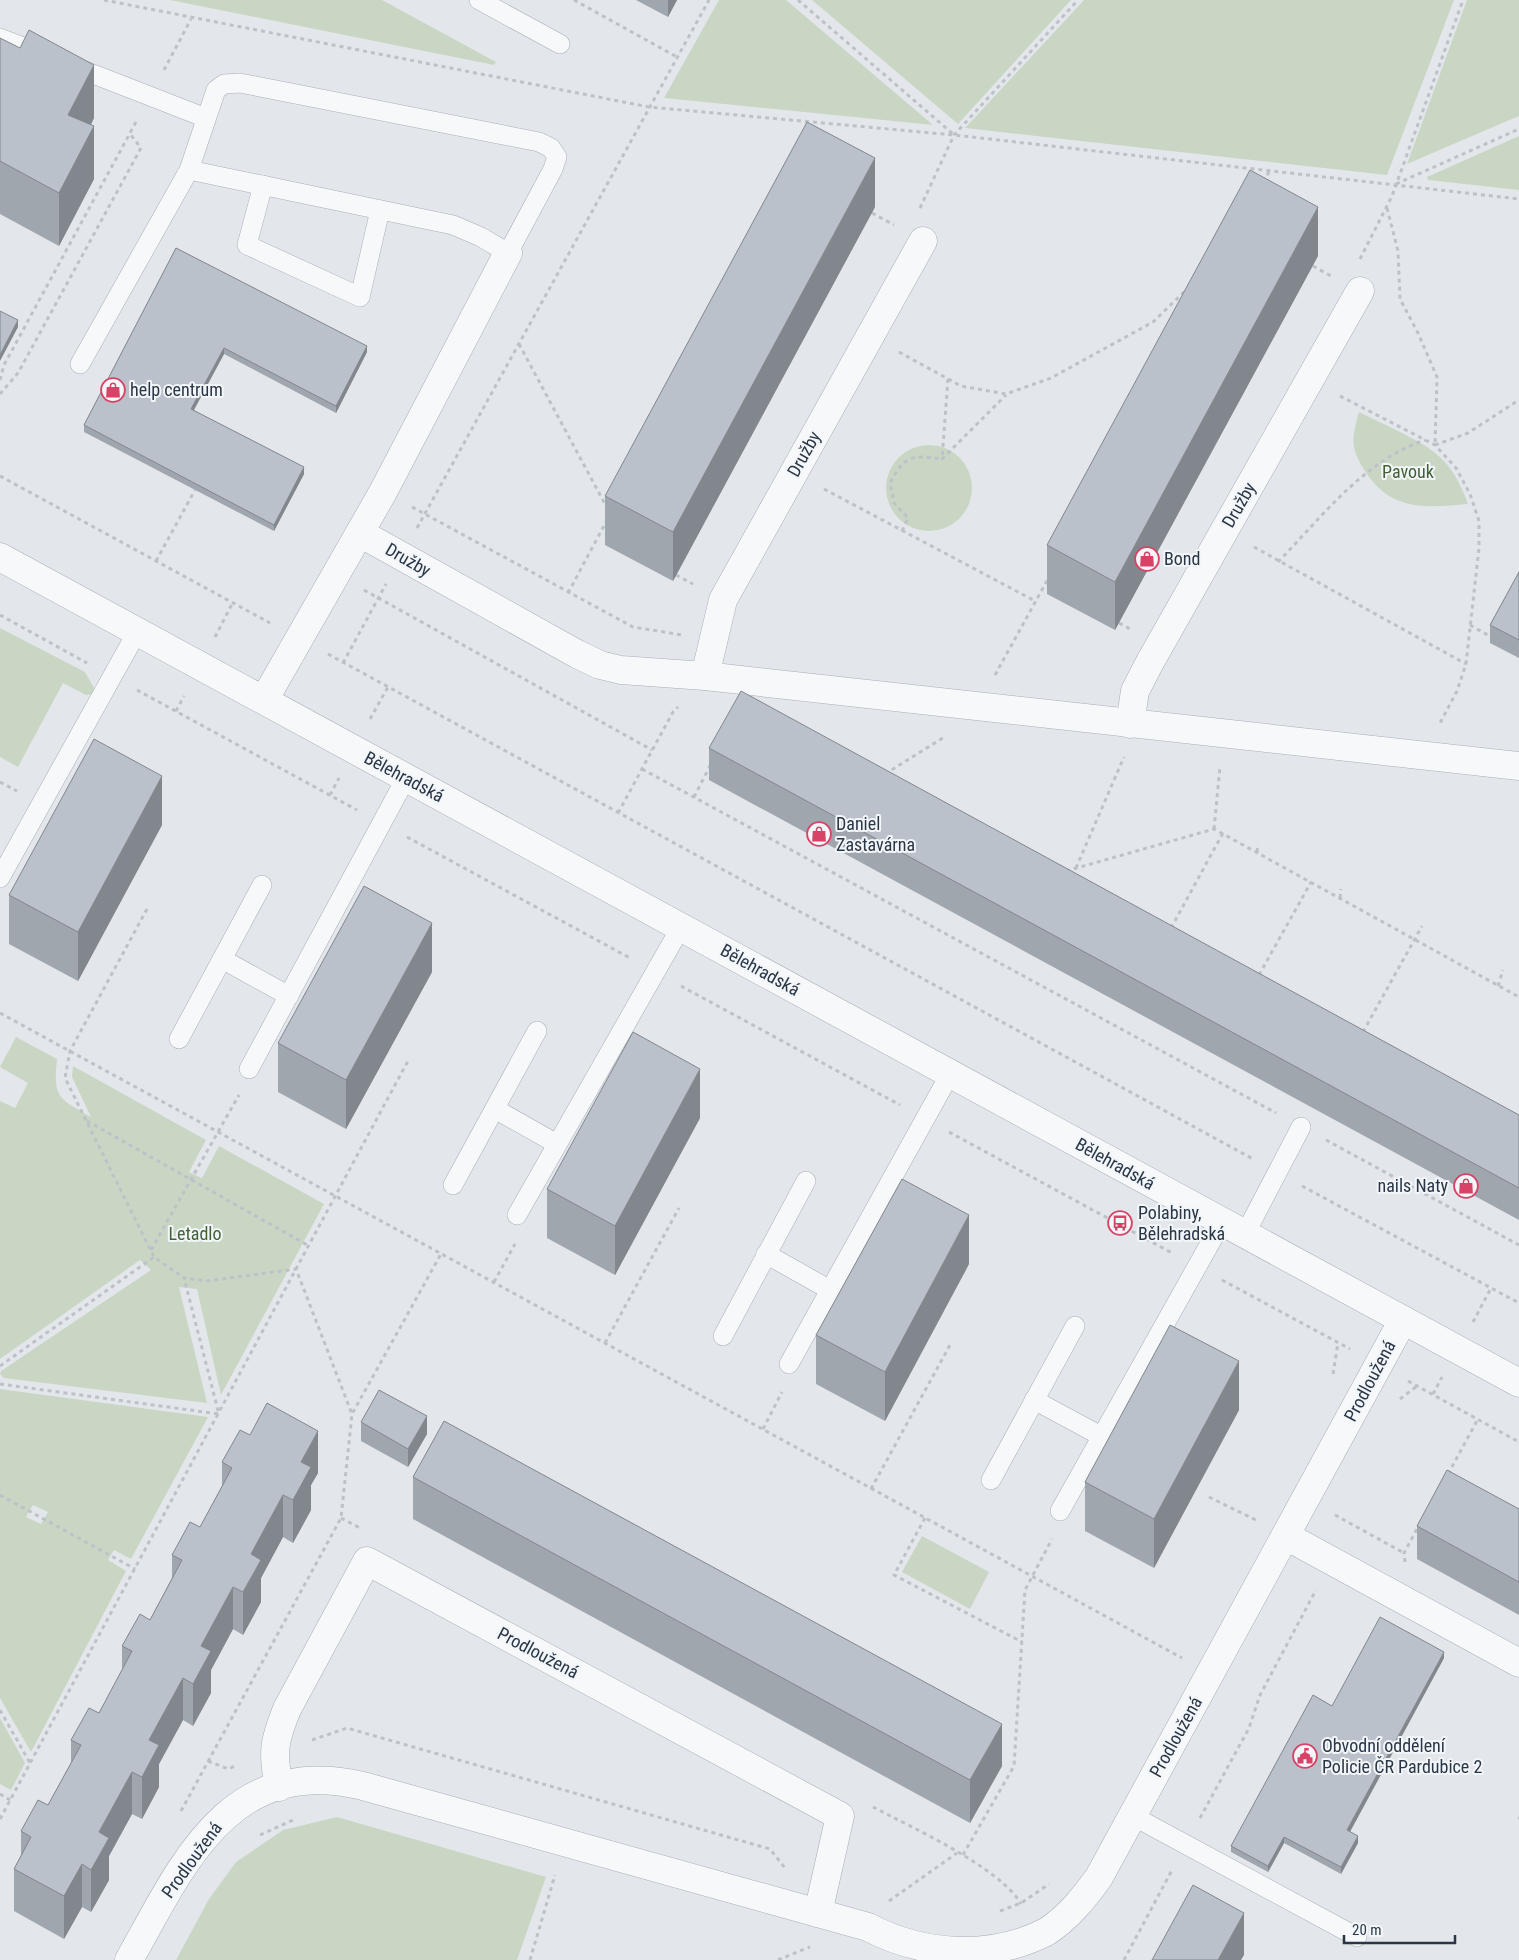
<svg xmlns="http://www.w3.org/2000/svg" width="1519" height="1960" viewBox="0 0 1519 1960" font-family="'Roboto Condensed',sans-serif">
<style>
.green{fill:#cad6c4;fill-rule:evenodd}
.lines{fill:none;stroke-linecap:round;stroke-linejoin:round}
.lane-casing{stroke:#a7aeb7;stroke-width:20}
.street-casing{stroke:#a7aeb7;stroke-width:29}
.path{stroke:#bdc2c8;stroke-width:3;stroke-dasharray:4 4;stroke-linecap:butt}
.lane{stroke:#f6f8fa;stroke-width:19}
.street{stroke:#f6f8fa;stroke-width:28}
.wall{fill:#a0a6ae}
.shaded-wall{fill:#82878d}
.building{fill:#bac1ca;stroke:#82878d}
.labels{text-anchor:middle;stroke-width:4;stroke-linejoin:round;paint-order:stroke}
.poi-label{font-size:18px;fill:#293646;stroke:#f3f6f9;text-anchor:start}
.street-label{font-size:18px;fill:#293646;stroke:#f3f6f9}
.park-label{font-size:18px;fill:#426236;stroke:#f3f6f9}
</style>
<rect width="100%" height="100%" fill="#e3e7ec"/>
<g class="green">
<polygon points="170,0 382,0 496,62 494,65"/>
<polygon points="719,0 786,0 933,125 664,98"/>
<polygon points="812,0 1071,0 958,124"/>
<polygon points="1084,0 1454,0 1387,175 965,128"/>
<polygon points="1467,0 1519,0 1519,116 1407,164"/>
<polygon points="1519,136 1519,190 1428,180 1427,177"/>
<path d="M 1359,412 C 1382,424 1427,442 1443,460 C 1455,472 1462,488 1468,504 C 1427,508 1392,511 1367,474 C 1350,449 1351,440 1359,412 Z"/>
<circle cx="929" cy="488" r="43"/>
<polygon points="0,628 85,672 94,688 92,694 86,695 63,683 18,767 0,757"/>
<path d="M 16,1037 L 57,1059 C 53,1098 58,1098 91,1117 L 72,1077 L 73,1066 L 206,1140 L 189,1172 L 202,1178 L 219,1146 L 324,1204 L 221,1395 L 197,1289 L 179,1287 L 207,1403 L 4,1378 L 0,1374 L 1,1371 L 151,1270 L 140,1260 L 0,1359 L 0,1101 L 15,1108 L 28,1083 L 0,1067 Z"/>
<path d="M 0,1389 L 208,1417 L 131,1559 L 114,1550 L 108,1560 L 126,1571 L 31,1752 L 0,1698 ZM 33,1505 L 48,1512 L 41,1524 L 26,1517 Z"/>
<polygon points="922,1536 989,1572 970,1609 902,1572"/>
<polygon points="0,1718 25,1763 11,1790 0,1784"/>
<polygon points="337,1817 546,1877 517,1960 176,1960 209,1899 236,1862 283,1830"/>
</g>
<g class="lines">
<g class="lane-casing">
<g id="lane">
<polyline points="479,0 560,44"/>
<polyline points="0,38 44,55"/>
<polyline points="70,65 206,118"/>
<polyline points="263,185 247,245 360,297 380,210"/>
<polyline points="80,364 189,170 216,90 224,84 240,83 539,142 551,148 557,157 553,169 508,253 481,237 453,225 189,170"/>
<polyline points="0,878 137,632"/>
<polyline points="222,959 289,996"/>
<polyline points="179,1039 262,885"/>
<polyline points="249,1069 406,778"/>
<polyline points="495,1109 557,1144"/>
<polyline points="453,1185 537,1031"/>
<polyline points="517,1215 681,927"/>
<polyline points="1245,1234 1301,1127"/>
<polyline points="766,1254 830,1290"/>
<polyline points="723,1336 806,1181"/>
<polyline points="789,1364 950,1074"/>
<polyline points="1034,1400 1101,1436"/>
<polyline points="991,1480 1075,1326"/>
<polyline points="1060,1511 1222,1222"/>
<polyline points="1133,1816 1357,1937"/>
</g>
</g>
<g class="street-casing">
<g id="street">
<polyline points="360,533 577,654 600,665 621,670 705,676 1519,766"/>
<polyline points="0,557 1519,1383"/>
<polyline points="705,676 723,600 923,241"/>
<polyline points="264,700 383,492 508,253"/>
<polyline points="1130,724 1135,691 1150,662 1360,291"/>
<polyline points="1286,1536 1519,1663"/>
<path d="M 279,1787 C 272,1752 274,1741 287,1709 L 367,1561 L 840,1816 L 818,1913"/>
<path d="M 129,1960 C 183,1864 229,1754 363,1786 L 868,1927 C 923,1956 991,1960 1046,1932 C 1068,1918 1084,1898 1099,1877 L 1403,1320"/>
</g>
</g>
<g class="path">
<polyline points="104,0 649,107 954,135 1519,199"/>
<polyline points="574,0 677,57"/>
<polyline points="798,0 953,134"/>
<polyline points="164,70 191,19"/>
<polyline points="1263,182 1269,172"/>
<polyline points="1396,184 1519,129"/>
<polyline points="920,208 954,135 1078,0"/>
<polyline points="1387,208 1398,251 1400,299 1418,333 1437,377 1435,445"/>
<polyline points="872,213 894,225"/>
<polyline points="1360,259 1392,196 1463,0"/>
<polyline points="1313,266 1331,276"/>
<polyline points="519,344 606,506"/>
<polyline points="899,352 961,386 1006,394 1051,378 1153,322 1186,290"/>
<polyline points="948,379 942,459 1006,395"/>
<polyline points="0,380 4,365 136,122"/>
<polyline points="0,394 18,373 141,148 130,134"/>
<polyline points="1340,396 1435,445 1456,468 1470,494 1479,521 1479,548 1466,664 1457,691 1439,725"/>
<polyline points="1435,445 1468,433 1519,400"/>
<polyline points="0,476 270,623"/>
<polyline points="824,489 1035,601"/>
<polyline points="412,507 633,627 682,635"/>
<polyline points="417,528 709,0"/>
<path d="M 902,531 L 908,518 L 894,503 L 890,483 C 905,455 911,455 942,459"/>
<polyline points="1254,547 1466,664"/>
<polyline points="156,561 195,490"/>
<path d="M 1278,562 C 1322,517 1363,461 1425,440"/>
<polyline points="676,575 693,584"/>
<polyline points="364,590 652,750"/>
<polyline points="568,593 606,522"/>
<polyline points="0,615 87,663"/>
<polyline points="1119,623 1132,630"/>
<polyline points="1470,625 1493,638"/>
<polyline points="215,637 233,602"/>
<polyline points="328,654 1253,1159"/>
<polyline points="343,663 386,584"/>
<polyline points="995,675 1049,577"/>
<polyline points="137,690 357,810"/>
<polyline points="176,711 184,696"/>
<polyline points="370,719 388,687"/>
<polyline points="642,769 1276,1113"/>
<polyline points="885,774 946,736"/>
<polyline points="0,782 17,791"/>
<polyline points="330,795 339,778"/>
<polyline points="694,797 711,764"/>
<polyline points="618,813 673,712 678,707"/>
<polyline points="1214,829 1220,767"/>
<polyline points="407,837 630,958"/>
<polyline points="1257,852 1258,844"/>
<polyline points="1076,868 1124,757"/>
<polyline points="1066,871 1214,829 1519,997"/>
<polyline points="1340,898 1341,889"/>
<polyline points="147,909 70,1051 65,1078 154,1257 184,1278 207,1281 296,1269 352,1414"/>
<polyline points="1171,928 1223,833"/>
<polyline points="1259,975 1311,882"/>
<polyline points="681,986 900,1105"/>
<polyline points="1498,986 1503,970"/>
<polyline points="0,1013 1182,1658"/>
<polyline points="1363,1032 1422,926"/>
<polyline points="87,1121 309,1246"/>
<polyline points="949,1132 1172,1253"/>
<polyline points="1326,1140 1519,1245"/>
<polyline points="1302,1186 1519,1303"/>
<polyline points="151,1250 239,1095"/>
<polyline points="1222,1280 1350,1349"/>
<polyline points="494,1282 515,1244"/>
<polyline points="1473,1322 1491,1288"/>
<polyline points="605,1343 679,1208"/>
<polyline points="0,1366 154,1257"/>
<polyline points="1333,1374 1338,1343"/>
<polyline points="1408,1381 1519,1442"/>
<polyline points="0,1384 219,1414 184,1278"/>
<polyline points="1433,1394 1442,1377"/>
<polyline points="1400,1399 1417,1386"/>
<polyline points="763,1429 782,1392"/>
<polyline points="1448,1474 1478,1419"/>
<polyline points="871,1489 950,1345"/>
<polyline points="0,1495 135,1569"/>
<polyline points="1209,1497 1256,1520"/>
<polyline points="1335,1515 1404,1553"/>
<polyline points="341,1518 360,1528"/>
<polyline points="925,1518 894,1575 1022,1642"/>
<polyline points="1405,1562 1404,1553 1418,1527"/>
<polyline points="0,1710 30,1763"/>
<polyline points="312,1740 347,1728 770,1849 785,1868"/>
<polyline points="208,1761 228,1769 235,1766"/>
<polyline points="0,1794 10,1800"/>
<path d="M 873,1807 C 911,1827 1001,1868 1021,1904"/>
<polyline points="181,1811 341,1518 352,1414 441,1254"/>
<polyline points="1200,1818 1249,1728 1260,1695 1316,1590"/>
<polyline points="1518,1818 1519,1818"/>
<polyline points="0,1819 409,1059"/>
<polyline points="260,1835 293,1820"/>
<polyline points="963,1855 1014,1766 1025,1590 1052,1539"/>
<polyline points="889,1901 957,1853"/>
<polyline points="1000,1911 1021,1903 1049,1884"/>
<polyline points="530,1960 555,1875"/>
<polyline points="778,1960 810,1947"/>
<polyline points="1124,1960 1172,1870"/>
</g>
<use href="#lane" class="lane"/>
<use href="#street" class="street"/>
</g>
<g class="wall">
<polygon points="636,0 677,0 668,17"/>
<polygon points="0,38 94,118 91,125 94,179 59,246 0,214"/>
<polygon points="875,207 673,581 605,545 605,496"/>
<polygon points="176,248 367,352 336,413 224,354 194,410 304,474 274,531 84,432 84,425"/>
<polygon points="1318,256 1115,630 1047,594 1047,545"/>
<polygon points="1519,572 1519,658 1490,643 1490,625"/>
<polygon points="709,748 1519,1115 1519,1220 709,780"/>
<polygon points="162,825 78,981 9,944 9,895"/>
<polygon points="432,972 346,1129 278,1092 278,1043"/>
<polygon points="700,1118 615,1275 547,1238 547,1189"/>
<polygon points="969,1264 885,1421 816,1384 816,1335"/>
<polygon points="1239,1410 1154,1568 1085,1531 1085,1482"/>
<polygon points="361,1422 427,1434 408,1467 361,1441"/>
<polygon points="222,1462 318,1473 311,1485 311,1510 293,1543 283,1537 261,1578 261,1602 243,1635 233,1629 211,1670 211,1693 193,1726 183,1720 159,1764 159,1787 142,1819 132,1814 109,1856 109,1880 91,1912 82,1907 64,1939 14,1911 14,1869 21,1855 21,1831 48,1805 71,1763 71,1740 99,1713 122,1670 122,1646 150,1620 172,1578 172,1555 200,1527 222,1486"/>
<polygon points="413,1477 1002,1766 970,1823 413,1519"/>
<polygon points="1519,1509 1519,1615 1417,1559 1417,1526"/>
<polygon points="1444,1658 1350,1832 1358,1843 1341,1874 1284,1843 1268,1872 1231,1852 1231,1846"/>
</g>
<g class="shaded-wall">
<polygon points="668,0 677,0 668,17"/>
<polygon points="94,65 94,118 68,167 68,115"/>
<polygon points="94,126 94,179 59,246 59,193"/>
<polygon points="875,158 875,207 673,581 673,532"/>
<polygon points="1318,207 1318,256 1115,630 1115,582"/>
<polygon points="18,320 18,327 0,361 0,355"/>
<polygon points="367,346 367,352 336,413 336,406"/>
<polygon points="224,348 224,354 191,415 191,409"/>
<polygon points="304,467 304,474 274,531 274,525"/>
<polygon points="162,776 162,825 78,981 78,932"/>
<polygon points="432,923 432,972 346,1129 346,1080"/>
<polygon points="700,1069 700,1118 615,1275 615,1226"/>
<polygon points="969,1215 969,1264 885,1421 885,1372"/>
<polygon points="1239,1361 1239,1410 1154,1568 1154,1519"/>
<polygon points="427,1416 427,1434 408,1467 408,1449"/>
<polygon points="318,1431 318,1473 311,1485 311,1510 293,1543 293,1500 301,1462"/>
<polygon points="283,1495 283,1537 261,1578 261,1602 243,1635 243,1592 251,1554"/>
<polygon points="233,1587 233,1629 211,1670 211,1693 193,1726 193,1684 201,1646"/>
<polygon points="1444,1652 1444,1658 1347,1837 1347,1830"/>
<polygon points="183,1678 183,1720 159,1764 159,1787 142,1819 142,1777 149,1740"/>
<polygon points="1002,1724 1002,1766 970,1823 970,1780"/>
<polygon points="132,1772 132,1814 109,1856 109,1880 91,1912 91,1870 99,1832"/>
<polygon points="1358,1836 1358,1843 1341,1874 1341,1867"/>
<polygon points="1284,1837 1284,1843 1268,1872 1268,1866"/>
<polygon points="82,1864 82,1907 64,1939 64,1896"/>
<polygon points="1244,1913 1244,1955 1241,1960 1218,1960"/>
</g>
<g class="building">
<polygon points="29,30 94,65 68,115 94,126 59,193 0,161 0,38 20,48"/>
<polygon points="807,122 875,158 673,532 605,496"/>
<polygon points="1250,170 1318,207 1115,582 1047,545"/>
<polygon points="176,248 367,346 336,406 224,348 191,409 304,467 274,525 84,425"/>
<polygon points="0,311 18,320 0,355"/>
<polygon points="1519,572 1519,640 1490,625"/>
<polygon points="741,691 1519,1115 1519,1188 709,748"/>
<polygon points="94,739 162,776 78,932 9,895"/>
<polygon points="364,886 432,923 346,1080 278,1043"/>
<polygon points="633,1032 700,1069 615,1226 547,1189"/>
<polygon points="902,1179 969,1215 885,1372 816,1335"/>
<polygon points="1170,1325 1239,1361 1154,1519 1085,1482"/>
<polygon points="379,1390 427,1416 408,1449 361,1422"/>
<polygon points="267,1403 318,1431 301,1462 311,1467 293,1500 283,1495 251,1554 261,1560 243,1592 233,1587 201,1646 211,1651 193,1684 183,1678 149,1740 159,1745 142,1777 132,1772 99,1832 109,1838 91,1870 82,1864 64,1896 14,1869 31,1837 21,1831 38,1800 48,1805 81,1745 71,1740 89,1708 99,1713 132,1651 122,1646 140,1614 150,1620 182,1560 172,1555 190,1522 200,1527 232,1468 222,1462 240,1430 250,1435"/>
<polygon points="444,1421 1002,1724 970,1780 413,1477"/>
<polygon points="1447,1470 1519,1509 1519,1582 1417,1526"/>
<polygon points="1380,1617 1444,1652 1347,1830 1358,1836 1341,1867 1284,1837 1268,1866 1231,1846 1313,1695 1332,1706"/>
<polygon points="1193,1885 1244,1913 1218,1960 1152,1960"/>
</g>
<defs>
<g id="shop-ring" transform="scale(1.25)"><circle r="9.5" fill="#f3f6f9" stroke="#d74266" stroke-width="1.5"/><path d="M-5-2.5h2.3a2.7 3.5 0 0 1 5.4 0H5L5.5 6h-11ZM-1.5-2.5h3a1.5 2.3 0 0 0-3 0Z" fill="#d74266"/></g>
<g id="bus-ring" transform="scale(1.25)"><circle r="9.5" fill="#f3f6f9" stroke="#d74266" stroke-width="1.5"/><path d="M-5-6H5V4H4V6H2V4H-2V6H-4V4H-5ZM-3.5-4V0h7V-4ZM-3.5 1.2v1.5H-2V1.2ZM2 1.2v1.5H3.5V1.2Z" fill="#d74266"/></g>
<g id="civic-ring" transform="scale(1.25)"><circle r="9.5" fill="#f3f6f9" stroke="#d74266" stroke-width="1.5"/><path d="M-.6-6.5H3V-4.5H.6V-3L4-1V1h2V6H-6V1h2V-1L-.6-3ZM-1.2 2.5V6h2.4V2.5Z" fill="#d74266"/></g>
</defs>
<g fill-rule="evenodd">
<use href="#shop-ring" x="113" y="390"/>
<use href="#shop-ring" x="1147" y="559"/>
<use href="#shop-ring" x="819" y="834"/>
<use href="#shop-ring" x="1466" y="1186"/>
<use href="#bus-ring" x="1120" y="1223"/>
<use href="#civic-ring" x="1305" y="1756"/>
</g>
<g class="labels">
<g class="poi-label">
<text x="130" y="396">help centrum</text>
<text x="1164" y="565">Bond</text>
<text x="836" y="830">Daniel<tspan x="836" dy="21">Zastavárna</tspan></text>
<text x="1448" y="1192" text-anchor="end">nails Naty</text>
<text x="1138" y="1219">Polabiny,<tspan x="1138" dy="21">Bělehradská</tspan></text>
<text x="1322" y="1752">Obvodní oddělení<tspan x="1322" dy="21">Policie ČR Pardubice 2</tspan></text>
</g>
<g class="street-label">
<text transform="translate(804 454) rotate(-61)" y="6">Družby</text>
<text transform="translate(1239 505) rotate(-60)" y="6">Družby</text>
<text transform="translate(408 560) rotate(30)" y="6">Družby</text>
<text transform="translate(404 777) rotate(28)" y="6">Bělehradská</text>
<text transform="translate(760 970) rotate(29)" y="6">Bělehradská</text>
<text transform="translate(1115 1164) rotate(29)" y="6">Bělehradská</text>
<text transform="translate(1370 1381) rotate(-62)" y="6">Prodloužená</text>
<text transform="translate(538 1653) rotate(28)" y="6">Prodloužená</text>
<text transform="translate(1176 1737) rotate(-61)" y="6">Prodloužená</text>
<text transform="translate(192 1860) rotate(-54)" y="6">Prodloužená</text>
</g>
<g class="park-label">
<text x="1408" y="478">Pavouk</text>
<text x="195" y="1240">Letadlo</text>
</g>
</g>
<path d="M1344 1935v8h111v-8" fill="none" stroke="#293646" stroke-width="2.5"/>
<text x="1352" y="1935" font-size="15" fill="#293646" stroke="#f3f6f9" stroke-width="4" paint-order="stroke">20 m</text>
</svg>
